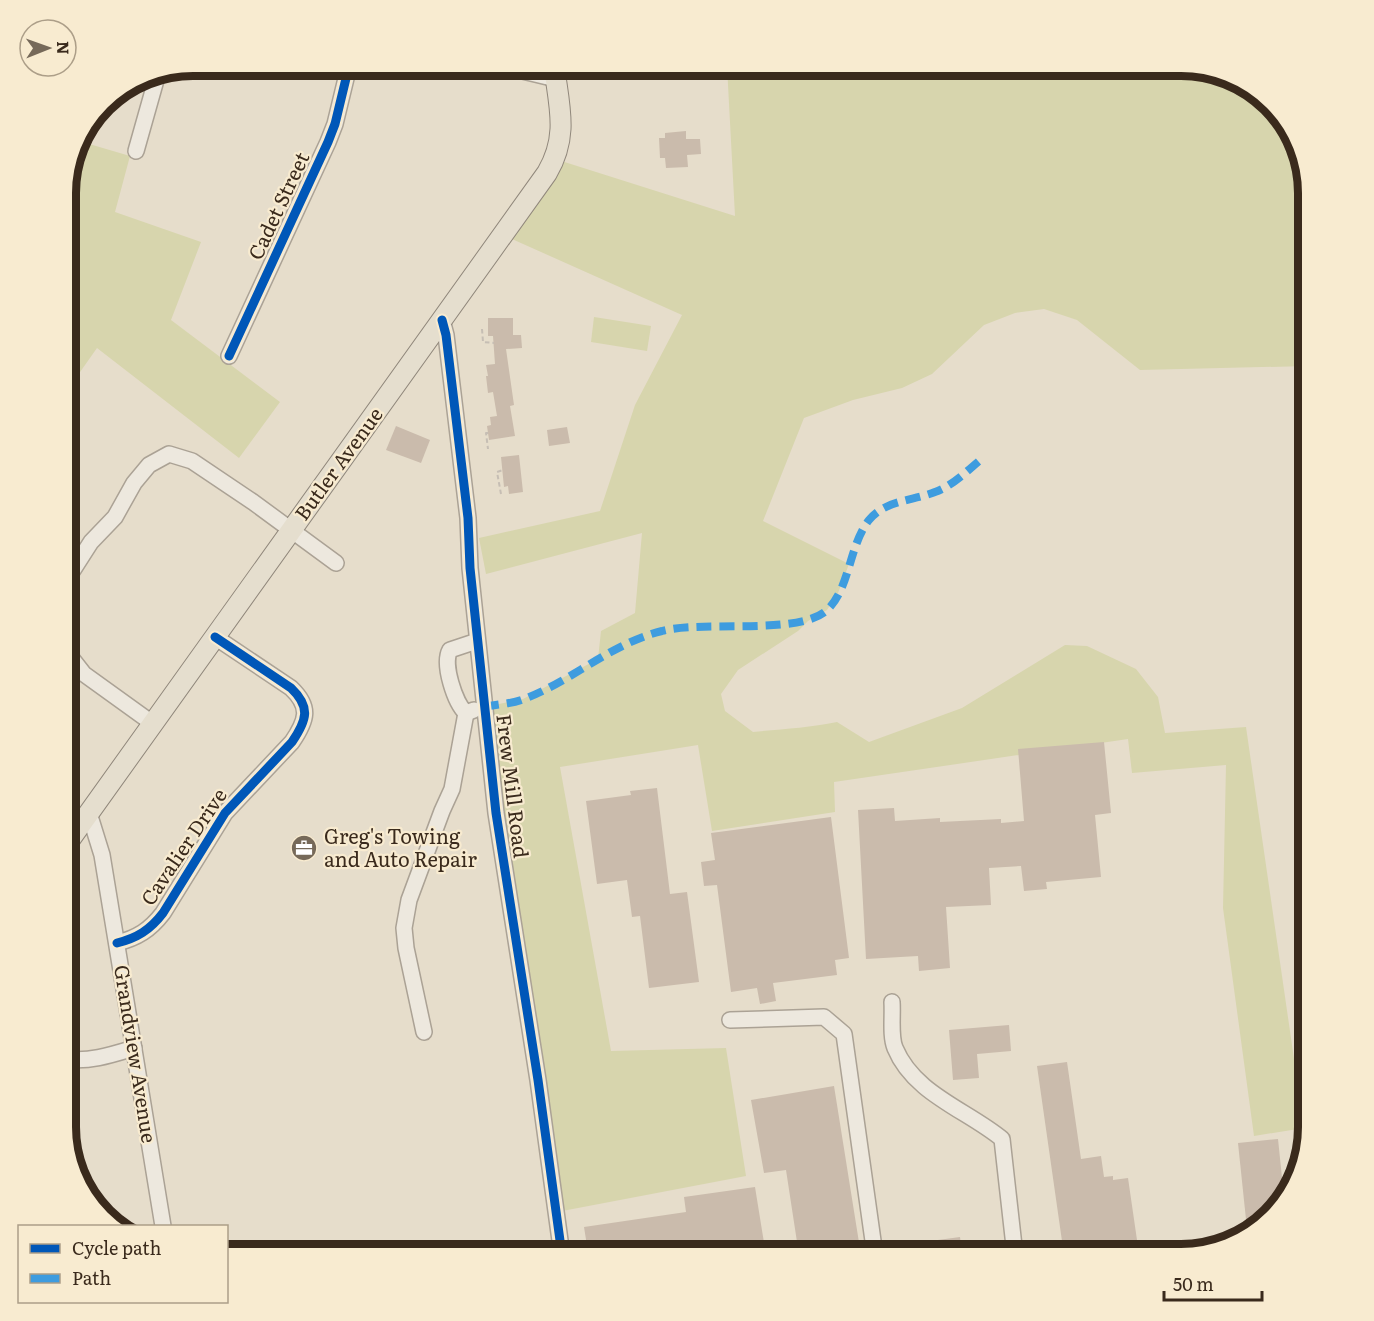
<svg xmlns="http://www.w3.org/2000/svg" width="1374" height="1321" viewBox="0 0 1374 1321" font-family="Literata,serif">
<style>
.green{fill:#d7d5ad}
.building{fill:#cabbac}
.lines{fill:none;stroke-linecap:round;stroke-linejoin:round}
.minor-casing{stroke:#aba295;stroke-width:18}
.major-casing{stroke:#90877b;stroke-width:22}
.path{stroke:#c6beb4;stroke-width:2;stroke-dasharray:4.5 3;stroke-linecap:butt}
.minor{stroke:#ede8de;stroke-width:15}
.major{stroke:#e5dece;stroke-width:20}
.quiet{stroke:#3e9cdf;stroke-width:8;stroke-dasharray:15 8;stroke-linecap:butt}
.cycleway-casing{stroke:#f8ebd0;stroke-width:13}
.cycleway{stroke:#0057b8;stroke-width:9}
.labels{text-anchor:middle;stroke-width:4.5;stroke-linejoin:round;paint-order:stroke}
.street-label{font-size:20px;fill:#3a2a1c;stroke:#f8ebd0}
.poi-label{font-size:20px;fill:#3a2a1c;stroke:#f8ebd0;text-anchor:start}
.rim{fill:none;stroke:#3a2a1c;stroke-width:8}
</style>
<rect width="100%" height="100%" fill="#e6ddcb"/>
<g class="green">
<path d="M 727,66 L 1189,66 L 1237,79 L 1276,109 L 1298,145 L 1308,193 L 1308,366 L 1140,370 L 1077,320 L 1044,309 L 1015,313 L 984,325 L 932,374 L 902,388 L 853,400 L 804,418 L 763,521 L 849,564 L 838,593 L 827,610 L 808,621 L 798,631 L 738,670 L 721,694 L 725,711 L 753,732 C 781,729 809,728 837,722 L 869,742 L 962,708 L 1065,645 L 1087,646 L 1136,669 L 1158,697 L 1165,733 L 1246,727 L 1304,1128 L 1254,1136 L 1223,908 L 1226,765 L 1132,773 L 1128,739 L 834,782 L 835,812 L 712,831 L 698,745 L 560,767 L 611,1051 L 726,1048 L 746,1176 L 557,1212 L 484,707 L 523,699 L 598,659 L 601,631 L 635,613 L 642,533 L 486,574 L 479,538 L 600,511 L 635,405 L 682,315 L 503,235 L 555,159 L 735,216 Z"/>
<polygon points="79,141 130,156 115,212 201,242 171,320 280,402 239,458 97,348 66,392 66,185"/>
<polygon points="594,317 651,326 647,351 591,342"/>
</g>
<g class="building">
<polygon points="686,131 686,139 700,139 701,154 687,155 688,167 666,168 665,158 660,158 659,138 665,138 665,133"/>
<polygon points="488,318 513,318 513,335 521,335 522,348 506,349 514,405 510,406 515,436 489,440 487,426 491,425 490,417 497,416 493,392 488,393 486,376 488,376 486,365 495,364 493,336 488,336"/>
<polygon points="396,426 430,440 421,463 386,450"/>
<polygon points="567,427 570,443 549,446 547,430"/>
<polygon points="519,455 523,492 509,494 508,486 504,487 501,457"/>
<polygon points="1104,742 1111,813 1095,815 1101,877 1046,882 1047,889 1024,891 1021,866 989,868 991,905 946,907 950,968 919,971 918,956 866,959 858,810 894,808 895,821 940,818 940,822 1001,819 1001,823 1024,821 1018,749"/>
<polygon points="657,788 670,894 687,892 699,982 649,988 640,916 632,917 627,880 597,884 586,801 631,795 630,791"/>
<polygon points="831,817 849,958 835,960 837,975 773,983 776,1001 760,1004 757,988 731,992 717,885 704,886 701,862 715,860 711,833"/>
<polygon points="1009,1025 1011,1051 977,1054 979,1078 953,1080 949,1030"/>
<polygon points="1067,1062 1081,1159 1101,1156 1104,1177 1113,1176 1113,1180 1128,1178 1137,1240 1122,1241 1123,1246 1064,1255 1037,1066"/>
<polygon points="834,1086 861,1255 799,1255 786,1170 764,1173 751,1100"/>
<polygon points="1278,1139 1284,1197 1265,1223 1256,1228 1247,1229 1238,1143"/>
<polygon points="755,1187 766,1255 607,1255 607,1249 588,1252 584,1227 686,1212 684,1197"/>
<polygon points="960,1237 962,1255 925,1255 923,1242"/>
</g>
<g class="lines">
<g class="minor-casing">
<g id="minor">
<polyline points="502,66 556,79"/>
<polyline points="136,151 158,73"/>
<polyline points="442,320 446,335 468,518 470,568 496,813 538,1080 562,1255"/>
<polyline points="229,356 328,142 335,124 349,66"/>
<polyline points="66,581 91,542 115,517 134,483 149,465 169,454 192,461 253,502 336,563"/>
<polyline points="66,651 84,674 152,723"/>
<path d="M 474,710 L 466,713 C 455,703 442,664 450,650 L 477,641"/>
<polyline points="89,813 102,855 163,1226"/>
<path d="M 117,943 C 137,938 150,930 163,913 L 225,813 L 292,742 C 307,720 311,707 291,688 L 215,637"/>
<path d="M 892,1002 C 893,1016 890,1036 895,1048 C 914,1094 967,1110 1002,1139 L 1015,1255"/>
<polyline points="730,1020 824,1017 844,1034 875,1255"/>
<polyline points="424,1032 406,948 404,928 409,900 442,811 452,789 466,713"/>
<path d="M 66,1059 C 90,1062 111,1055 134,1048"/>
</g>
</g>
<g class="major-casing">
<path id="major" d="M 66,845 L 547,173 C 569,136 559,106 554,66"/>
</g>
<g class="path">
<polyline points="482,329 483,342 494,343"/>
<polyline points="488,433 486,433 488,449"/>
<polyline points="501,494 497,472 503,470"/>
</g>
<use href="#minor" class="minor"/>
<use href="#major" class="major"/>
<path class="quiet" d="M 484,707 C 497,704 512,704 524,699 C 572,681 612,643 662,631 C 703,620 799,636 827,610 C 850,589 849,545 869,520 C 885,500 913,501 935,492 C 952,486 966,472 979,461"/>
<g class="cycleway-casing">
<g id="cycleway">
<polyline points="442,320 446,335 468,518 470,568 496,813 538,1080 562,1255"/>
<polyline points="229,356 328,142 335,124 349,66"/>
<path d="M 117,943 C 137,938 150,930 163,913 L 225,813 L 292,742 C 307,720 311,707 291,688 L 215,637"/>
</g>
</g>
<use href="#cycleway" class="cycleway"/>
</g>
<defs>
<g id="office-disc" transform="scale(1.35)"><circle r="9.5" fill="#766959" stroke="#f8ebd0"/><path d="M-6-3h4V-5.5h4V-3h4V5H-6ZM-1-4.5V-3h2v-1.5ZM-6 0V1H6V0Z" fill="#fff"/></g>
</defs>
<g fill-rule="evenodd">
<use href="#office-disc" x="304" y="848"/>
</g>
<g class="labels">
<g class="street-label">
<text transform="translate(279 206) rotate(-65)" y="7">Cadet Street</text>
<text transform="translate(339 464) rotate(-54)" y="7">Butler Avenue</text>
<text transform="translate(512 786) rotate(83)" y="7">Frew Mill Road</text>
<text transform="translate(184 847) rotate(-56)" y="7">Cavalier Drive</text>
<text transform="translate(135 1054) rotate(81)" y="7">Grandview Avenue</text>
</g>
<g class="poi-label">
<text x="324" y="844">Greg's Towing<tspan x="324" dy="23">and Auto Repair</tspan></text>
</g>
</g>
<path d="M0 0H1374V1321H0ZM193 76H1181A117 117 0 0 1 1298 193V1127A117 117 0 0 1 1181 1244H193A117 117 0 0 1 76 1127V193A117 117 0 0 1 193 76Z" fill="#f8ebd0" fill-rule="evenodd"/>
<path class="rim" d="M193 76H1181A117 117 0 0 1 1298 193V1127A117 117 0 0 1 1181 1244H193A117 117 0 0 1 76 1127V193A117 117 0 0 1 193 76Z"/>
<rect x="18" y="1225" width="210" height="78" fill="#f8ebd0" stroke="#ac9e88" stroke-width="1.5"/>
<rect x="30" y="1244" width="30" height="9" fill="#0057b8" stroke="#ac9e88" stroke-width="1.5"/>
<text x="72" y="1255" font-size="18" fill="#3a2a1c">Cycle path</text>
<rect x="30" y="1274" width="30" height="9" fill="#3e9cdf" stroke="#ac9e88" stroke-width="1.5"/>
<text x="72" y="1285" font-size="18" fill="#3a2a1c">Path</text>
<g transform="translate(48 48) rotate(89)"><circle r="28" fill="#f8ebd0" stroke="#ac9e88" stroke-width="1.5"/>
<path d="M0-4.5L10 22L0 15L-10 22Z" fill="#766959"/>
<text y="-9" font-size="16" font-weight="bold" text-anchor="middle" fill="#3a2a1c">N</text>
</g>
<path d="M1164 1291v9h98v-9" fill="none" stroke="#3a2a1c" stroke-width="3"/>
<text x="1173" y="1291" font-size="18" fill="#3a2a1c" stroke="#f8ebd0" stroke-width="4.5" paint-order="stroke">50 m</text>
</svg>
